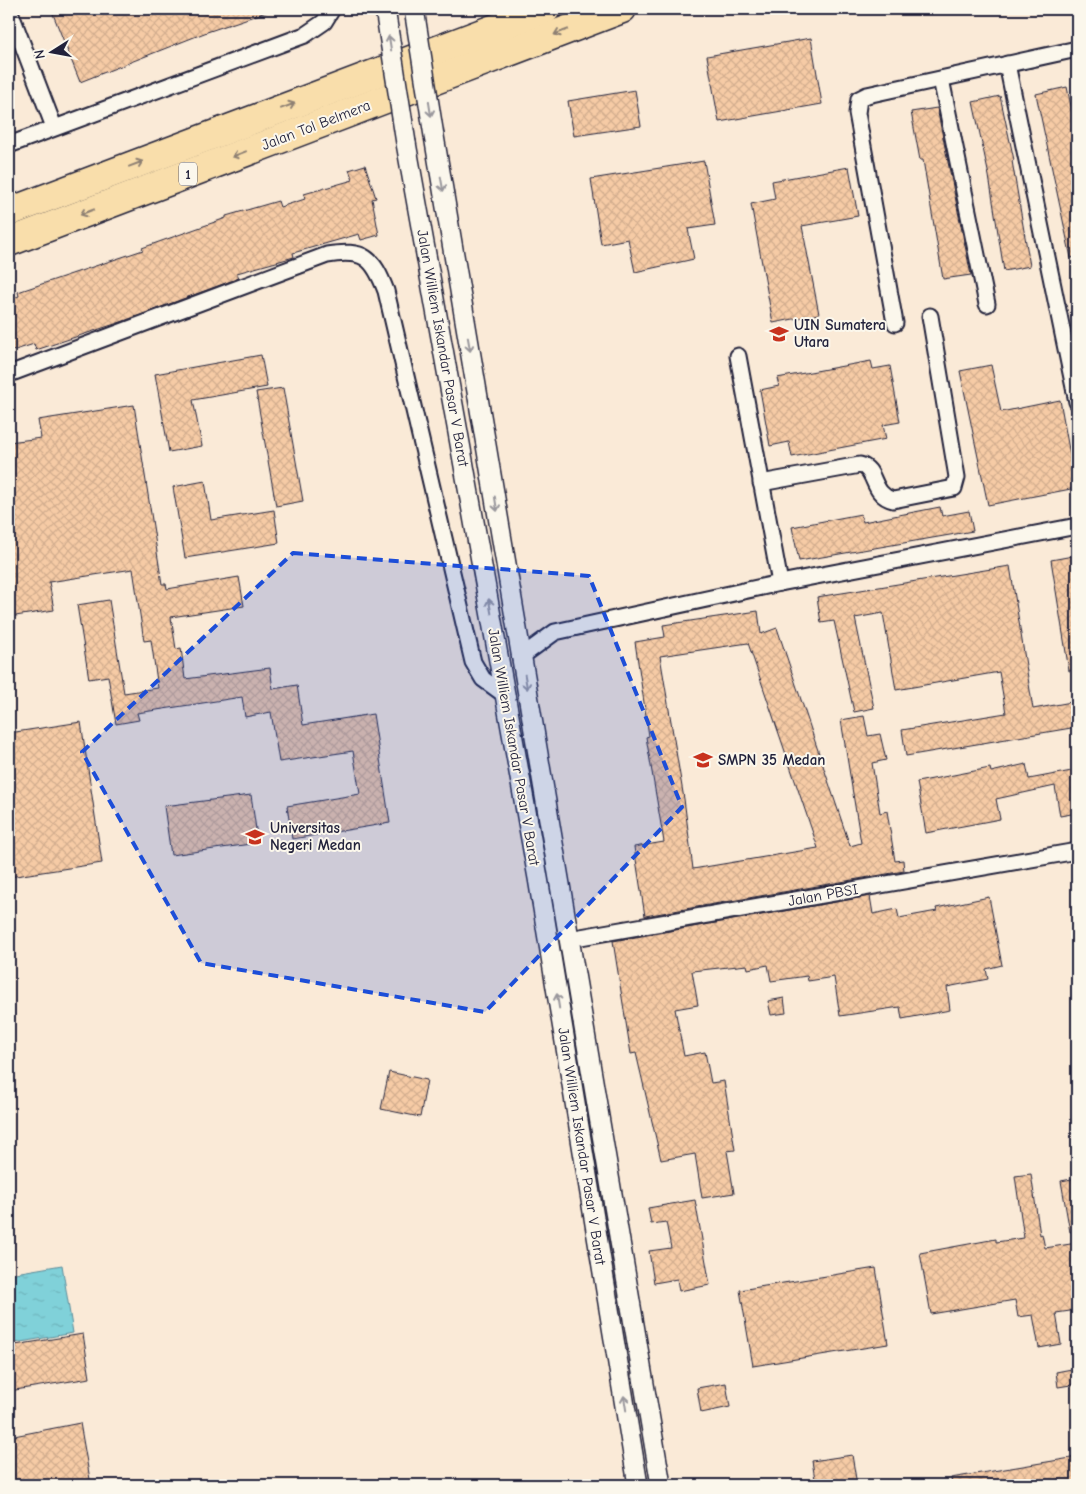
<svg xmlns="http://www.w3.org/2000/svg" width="1086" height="1494" viewBox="0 0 1086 1494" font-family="'Comic Neue',sans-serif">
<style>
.water{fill:url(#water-ripples);stroke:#5a8b9a}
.building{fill:url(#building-cross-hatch);stroke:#22223b;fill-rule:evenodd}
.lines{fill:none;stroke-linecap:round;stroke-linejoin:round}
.minor-casing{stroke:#22223b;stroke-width:19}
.tertiary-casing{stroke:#22223b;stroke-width:22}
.motorway-casing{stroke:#22223b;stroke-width:31}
.minor{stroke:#fbf7ec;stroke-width:15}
.tertiary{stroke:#fbf7ec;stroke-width:19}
.motorway{stroke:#f9deab;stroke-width:28}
.tertiary-bridge-casing{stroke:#22223b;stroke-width:22;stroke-linecap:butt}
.tertiary-bridge{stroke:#fbf7ec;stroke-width:19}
.oneway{stroke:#8e8073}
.oneway2{stroke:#99979c}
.marked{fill:#1d4ed8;fill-opacity:0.2;stroke:#1d4ed8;stroke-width:4;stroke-dasharray:10 6;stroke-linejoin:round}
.labels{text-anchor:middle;stroke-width:4;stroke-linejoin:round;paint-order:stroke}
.shield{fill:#fbf7ec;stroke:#636270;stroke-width:1}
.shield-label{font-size:14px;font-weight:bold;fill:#22223b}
.street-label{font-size:15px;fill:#22223b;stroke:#fbf7ec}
.poi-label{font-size:15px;font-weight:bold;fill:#22223b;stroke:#fbf7ec;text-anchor:start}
</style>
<defs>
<pattern id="water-ripples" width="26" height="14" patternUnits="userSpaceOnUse" patternTransform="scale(1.25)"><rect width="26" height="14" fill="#80d1d9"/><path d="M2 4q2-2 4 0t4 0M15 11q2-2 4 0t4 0" fill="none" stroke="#6eb3bb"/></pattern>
<pattern id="building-cross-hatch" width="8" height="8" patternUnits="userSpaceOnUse" patternTransform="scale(1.25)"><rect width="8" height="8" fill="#f6cba5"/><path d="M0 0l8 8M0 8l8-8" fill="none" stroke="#d3ae8f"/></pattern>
</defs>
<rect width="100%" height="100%" fill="#faead7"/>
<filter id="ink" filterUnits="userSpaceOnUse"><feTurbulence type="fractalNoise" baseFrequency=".02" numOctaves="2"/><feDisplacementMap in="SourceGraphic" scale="10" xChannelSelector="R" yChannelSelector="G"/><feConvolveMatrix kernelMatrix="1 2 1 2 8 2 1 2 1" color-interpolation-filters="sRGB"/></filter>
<g filter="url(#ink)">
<polygon class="water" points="62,1265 73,1333 9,1344 9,1274"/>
<g class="building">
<polygon points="51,9 269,9 269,11 207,32 80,82"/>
<polygon points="811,38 822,104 719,122 707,56"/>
<polygon points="1067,87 1077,134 1077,257 1071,258 1036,94"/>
<polygon points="635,90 641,126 574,136 568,101"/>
<polygon points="1000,96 1014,160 1012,161 1030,266 1004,271 989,176 973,102"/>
<polygon points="937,108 971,275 943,279 923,160 920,160 911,112"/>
<polygon points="704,161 715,225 688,229 694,259 635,272 628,239 601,244 591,179"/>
<polygon points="365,165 376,198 372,199 379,235 361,240 359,234 293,253 294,257 237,273 239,278 121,322 36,350 34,344 9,352 9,300 19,296 18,292 143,250 142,248 226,218 226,216 278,201 280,207 305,199 304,194 353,180 349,170"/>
<polygon points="849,167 858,216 802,226 819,314 773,323 751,204 775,199 772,181"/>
<polygon points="261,355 267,387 193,400 202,446 169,452 155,374"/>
<polygon points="871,361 873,369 890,366 900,422 883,425 886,439 792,457 789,442 770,446 760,390 779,386 777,378"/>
<polygon points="991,365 1001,412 1060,400 1076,488 988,505 960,371"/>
<polygon points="283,388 303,501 276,506 256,392"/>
<polygon points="134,405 162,584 166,584 167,589 239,577 244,606 171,617 176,649 181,648 185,679 270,668 273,689 297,685 303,725 373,714 390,823 292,839 287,806 360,794 353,751 279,762 271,712 245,717 242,697 137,713 139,720 116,724 108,676 89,679 77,605 109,600 124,693 158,688 151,640 144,641 133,569 49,582 54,610 9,617 9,442 41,438 38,420"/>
<polygon points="205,481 211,520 274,510 279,543 185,558 173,487"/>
<polygon points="940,507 942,516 969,511 973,531 799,561 792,527 861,514 863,522"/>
<polygon points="1073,556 1077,582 1077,670 1069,671 1051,560"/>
<polygon points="1010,566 1033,709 1077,701 1077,727 906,756 902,730 1006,713 999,672 896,690 883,613 855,618 874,708 854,712 834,621 821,623 817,597"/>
<path d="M 758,611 L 761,634 L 777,628 L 850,846 L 861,843 L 841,720 L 864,716 L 868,736 L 880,734 L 886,760 L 872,763 L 880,813 L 887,811 L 895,861 L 903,860 L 904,871 L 645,916 L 634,847 L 664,842 L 646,737 L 649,736 L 635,642 L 665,637 L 663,625 ZM 748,643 L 818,848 L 693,869 L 684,799 L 660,656 Z"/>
<polygon points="81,722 102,863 9,877 9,733"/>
<polygon points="1026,764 1029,779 1077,770 1077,813 1060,816 1055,786 996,799 1000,819 926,833 917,782 990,768 991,772"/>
<polygon points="251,795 258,843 171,855 164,806"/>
<polygon points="870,896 873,914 897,909 899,918 937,911 936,908 989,897 1002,965 986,969 988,979 947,987 950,1010 902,1019 900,1007 840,1016 834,977 808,981 807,976 771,981 768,965 748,969 747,965 692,971 698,1005 675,1009 684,1056 705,1052 711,1083 724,1081 735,1150 727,1151 734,1193 702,1198 695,1154 661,1160 636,1053 631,1054 613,941"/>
<polygon points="784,998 786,1013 771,1015 768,1001"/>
<polygon points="389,1072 427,1080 420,1117 381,1109"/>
<polygon points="1031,1174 1040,1235 1042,1234 1045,1248 1077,1243 1077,1310 1056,1313 1061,1344 1039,1348 1033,1315 1018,1317 1015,1300 931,1314 920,1253 996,1239 996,1242 1024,1238 1015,1176"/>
<polygon points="1077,1178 1077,1231 1070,1232 1061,1181"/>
<polygon points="695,1200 710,1285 679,1291 677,1279 654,1283 649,1251 671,1248 666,1222 651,1224 648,1208"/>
<polygon points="876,1268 888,1344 753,1366 740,1290"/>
<polygon points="83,1334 90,1378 9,1391 9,1346"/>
<polygon points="1077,1368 1077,1384 1058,1387 1056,1372"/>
<polygon points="726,1383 730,1407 701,1413 697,1388"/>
<polygon points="80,1423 91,1485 9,1485 9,1437"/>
<polygon points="852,1455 857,1485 816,1485 812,1461"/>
<polygon points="1077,1457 1077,1485 952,1485 951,1478"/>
</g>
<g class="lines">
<g class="minor-casing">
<g id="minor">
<polyline points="9,9 54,127"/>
<polyline points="1007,64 1077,402"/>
<polyline points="941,79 987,304"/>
<polyline points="9,145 305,35 324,22 332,9"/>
<polyline points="895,323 857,113 859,99 867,95 1077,49"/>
<polyline points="738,356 780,583"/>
<path d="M 9,374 L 327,255 C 364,249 373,257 386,291 L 473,662 L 483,679 L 505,695"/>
<path d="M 761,483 L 860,465 C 877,469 871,495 893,500 L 954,488 L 957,477 L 930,316"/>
<polyline points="522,656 555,632 780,583 1077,526"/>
<polyline points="569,939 1077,851"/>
</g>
</g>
<g class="tertiary-casing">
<g id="tertiary">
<polyline points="434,136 661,1485"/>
<polyline points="406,143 538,878 638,1485"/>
</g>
</g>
<g class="motorway-casing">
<g id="motorway">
<polyline points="9,212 546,9"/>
<polyline points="9,242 622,9"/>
</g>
</g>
<use href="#minor" class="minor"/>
<use href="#tertiary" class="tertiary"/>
<use href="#motorway" class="motorway"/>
<g class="tertiary-bridge-casing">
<g id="tertiary-bridge">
<polyline points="385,9 406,143"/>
<polyline points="414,9 434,136"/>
</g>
</g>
<use href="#tertiary-bridge" class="tertiary-bridge"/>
</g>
<defs><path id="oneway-shaft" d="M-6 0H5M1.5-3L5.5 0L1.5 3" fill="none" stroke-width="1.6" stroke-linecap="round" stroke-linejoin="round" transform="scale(1.25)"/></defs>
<g class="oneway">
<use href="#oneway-shaft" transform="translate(561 32) rotate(159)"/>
<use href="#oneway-shaft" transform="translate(288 106) rotate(-21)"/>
<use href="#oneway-shaft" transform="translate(239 154) rotate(159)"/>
<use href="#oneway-shaft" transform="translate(136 164) rotate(-21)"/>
<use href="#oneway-shaft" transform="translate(87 212) rotate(159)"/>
</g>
<g class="oneway2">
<use href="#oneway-shaft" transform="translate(390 43) rotate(-99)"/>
<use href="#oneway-shaft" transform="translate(430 109) rotate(81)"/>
<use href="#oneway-shaft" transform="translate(442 184) rotate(80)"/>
<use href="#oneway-shaft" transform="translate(469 344) rotate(80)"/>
<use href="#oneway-shaft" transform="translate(496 504) rotate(81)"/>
<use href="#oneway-shaft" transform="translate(490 606) rotate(-100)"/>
<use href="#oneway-shaft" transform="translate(526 682) rotate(80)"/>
<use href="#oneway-shaft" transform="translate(558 1001) rotate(-99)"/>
<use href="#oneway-shaft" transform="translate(625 1403) rotate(-99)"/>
</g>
</g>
<path class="marked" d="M 293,553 L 589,576 L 682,807 L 485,1012 L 201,963 L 82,752 Z"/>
<defs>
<g id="university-bare" transform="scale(1.5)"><path d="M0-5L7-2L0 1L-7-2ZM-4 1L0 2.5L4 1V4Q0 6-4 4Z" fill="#c8321e" stroke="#fbf7ec" stroke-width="2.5" paint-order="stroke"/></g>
<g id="school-bare" transform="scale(1.5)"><path d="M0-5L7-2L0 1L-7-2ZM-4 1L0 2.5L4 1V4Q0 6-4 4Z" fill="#c8321e" stroke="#fbf7ec" stroke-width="2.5" paint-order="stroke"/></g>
</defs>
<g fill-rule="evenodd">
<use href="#university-bare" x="779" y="334"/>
<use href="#school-bare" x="703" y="760"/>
<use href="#university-bare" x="255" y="837"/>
</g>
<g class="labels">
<rect class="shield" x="179" y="162.5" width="18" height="23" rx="4"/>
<g class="shield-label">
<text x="188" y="179">1</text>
</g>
<g class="street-label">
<text transform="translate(316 125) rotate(-21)" y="5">Jalan Tol Belmera</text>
<text transform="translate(443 348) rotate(80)" y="5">Jalan Williem Iskandar Pasar V Barat</text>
<text transform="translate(514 747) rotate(80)" y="5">Jalan Williem Iskandar Pasar V Barat</text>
<text transform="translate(823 895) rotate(-10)" y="5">Jalan PBSI</text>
<text transform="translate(582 1146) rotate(81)" y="5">Jalan Williem Iskandar Pasar V Barat</text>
</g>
<g class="poi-label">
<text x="794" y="330">UIN Sumatera<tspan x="794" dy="17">Utara</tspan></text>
<text x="718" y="765">SMPN 35 Medan</text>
<text x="270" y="833">Universitas<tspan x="270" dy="17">Negeri Medan</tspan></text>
</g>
</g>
<rect width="1086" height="1494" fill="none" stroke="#fbf7ec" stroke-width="30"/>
<rect x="15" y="15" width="1056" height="1464" fill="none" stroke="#22223b" stroke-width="2" filter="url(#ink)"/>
<g transform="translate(52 52) rotate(259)" stroke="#fbf7ec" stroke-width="4" paint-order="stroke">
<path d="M0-4L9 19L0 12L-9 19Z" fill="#22223b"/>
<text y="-8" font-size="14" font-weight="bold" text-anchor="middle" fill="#22223b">N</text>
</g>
</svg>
